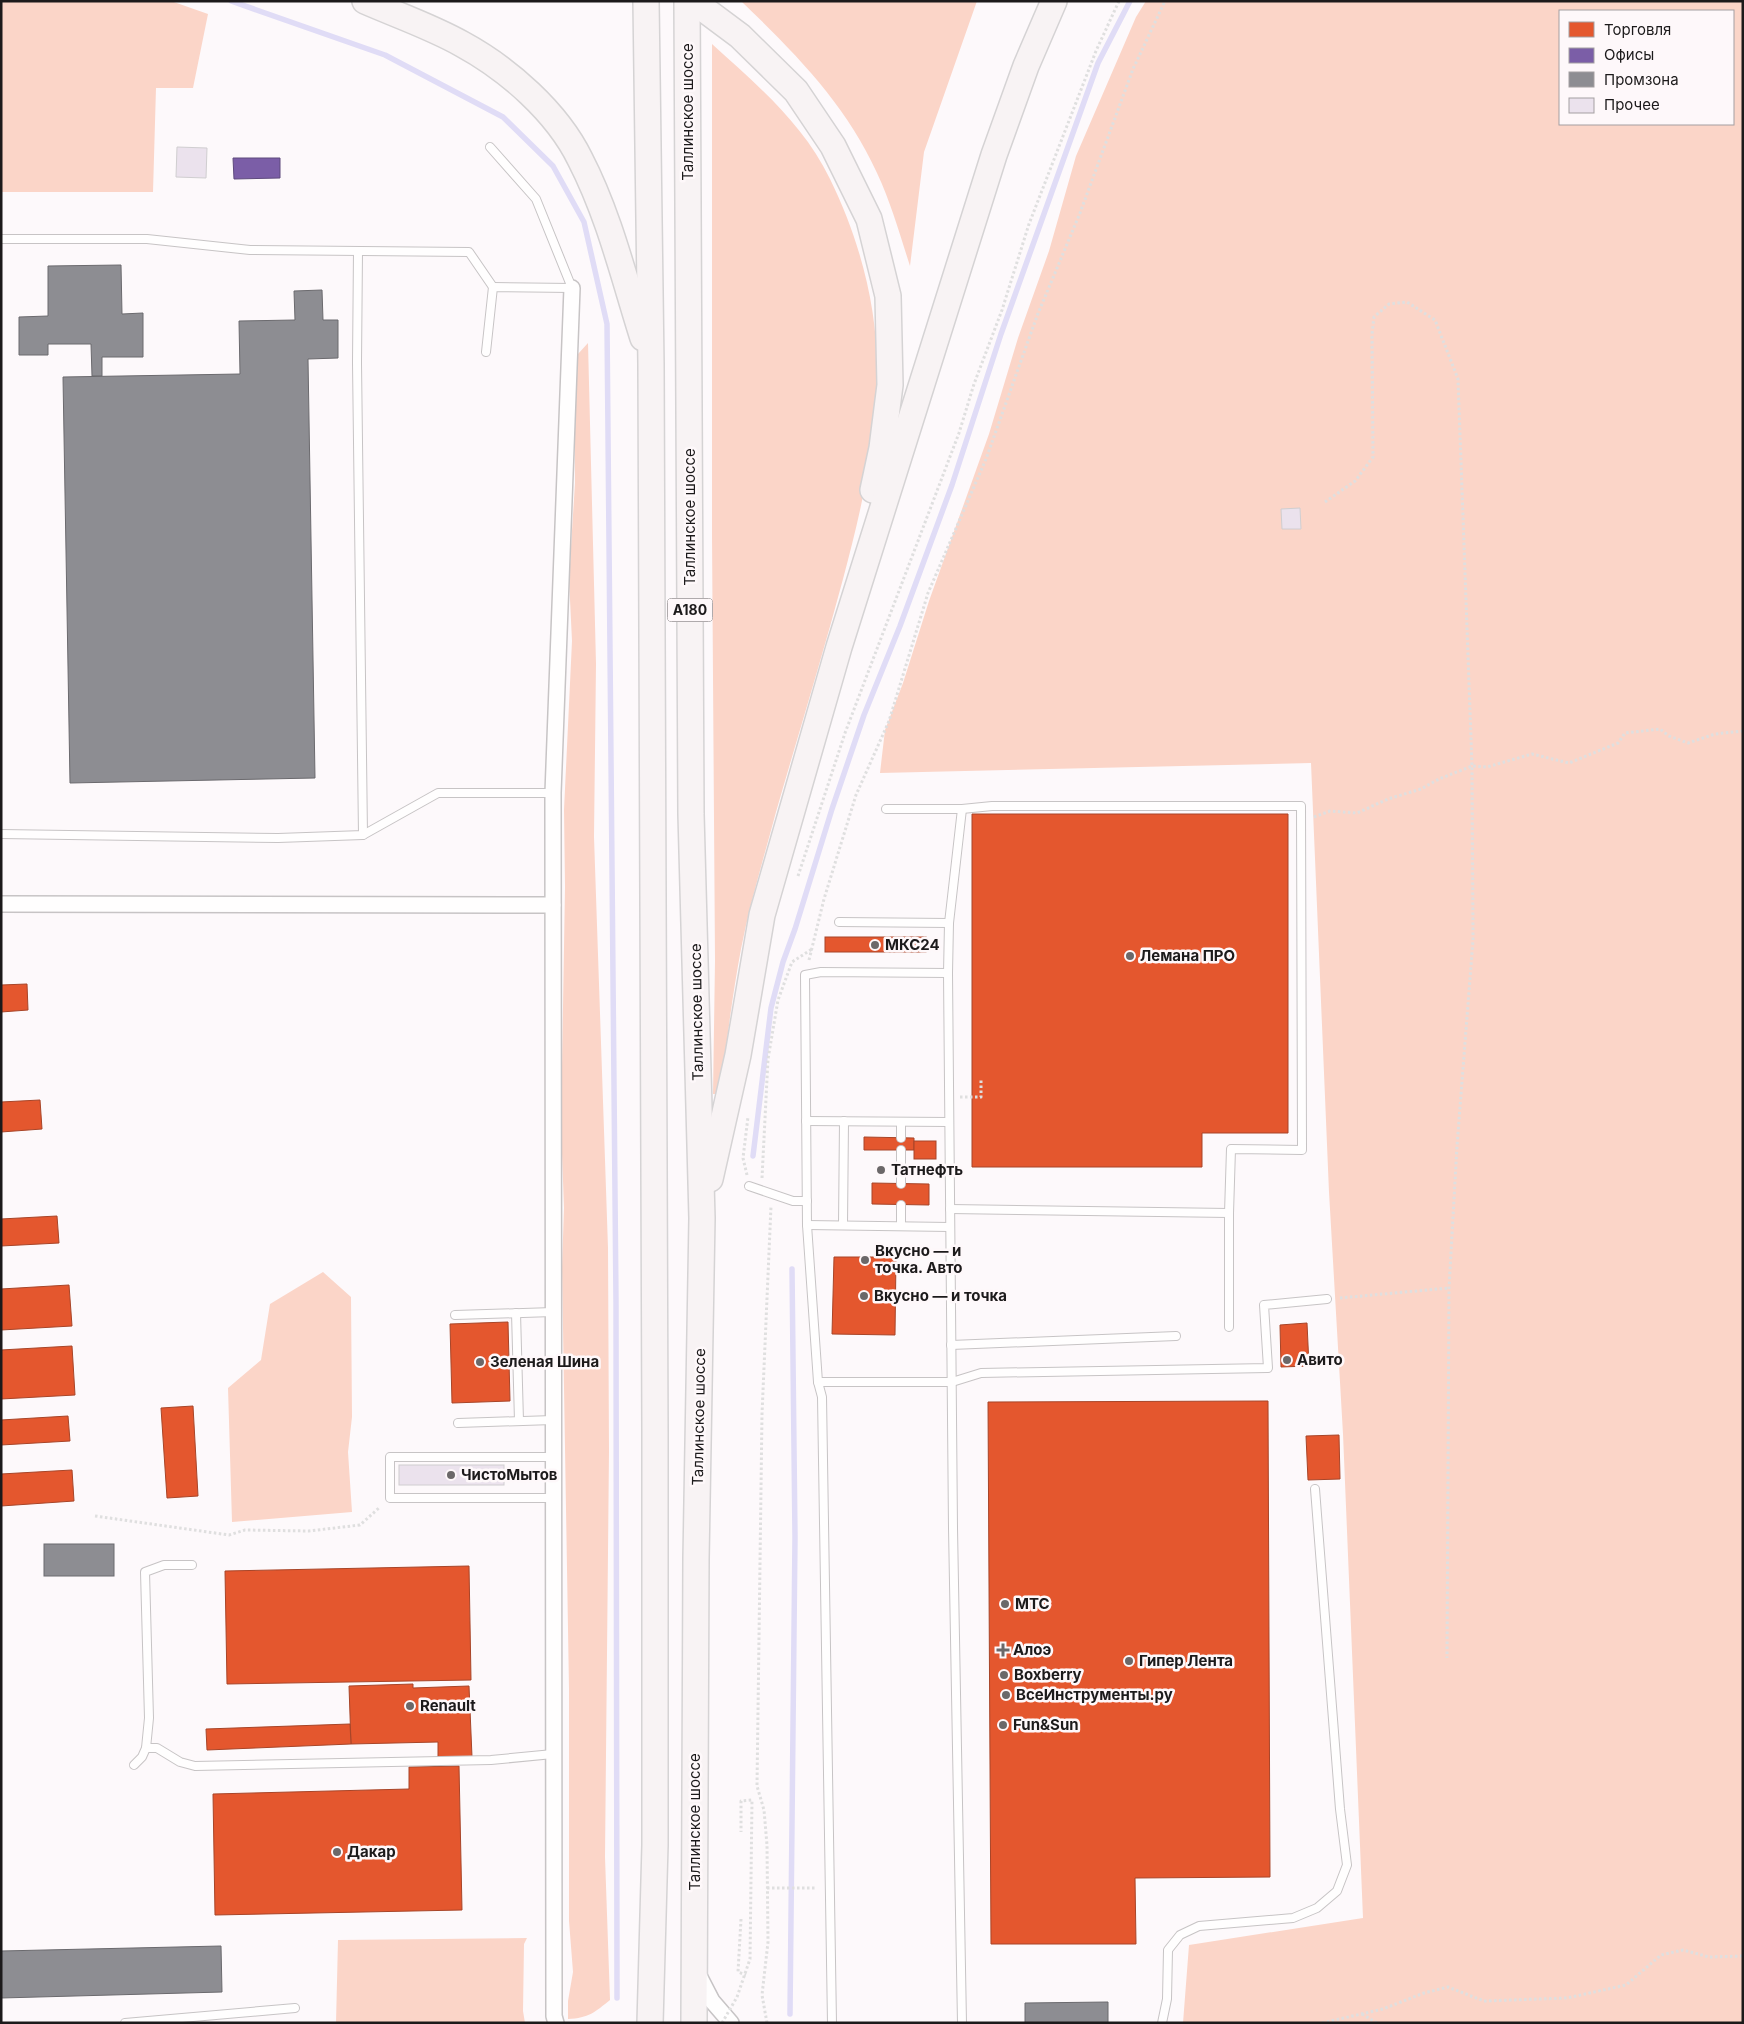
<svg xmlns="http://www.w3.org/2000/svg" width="1744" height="2024" viewBox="0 0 1744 2024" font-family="Inter,sans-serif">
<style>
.green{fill:#fbd5c8;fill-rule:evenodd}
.shops{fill:#e4572e;stroke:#a84528}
.offices{fill:#7b5ea7;stroke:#5e4a7d}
.industry{fill:#8d8d92;stroke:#6b6a6e}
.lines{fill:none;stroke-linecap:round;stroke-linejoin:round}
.stream{stroke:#e0dcf6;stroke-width:5.5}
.building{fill:#ebe2ed;stroke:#d0ced0}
.lane-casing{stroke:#c7c4c5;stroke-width:10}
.street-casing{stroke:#c7c4c5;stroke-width:18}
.primary-casing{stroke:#d5d3d4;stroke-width:28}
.path{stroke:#dfdfdf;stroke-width:3;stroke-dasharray:2.5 2.5;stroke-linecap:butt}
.lane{stroke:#fffefe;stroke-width:8}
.street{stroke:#fffefe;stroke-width:15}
.primary{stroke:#f8f3f4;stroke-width:25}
.path-bridge{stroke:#dfdfdf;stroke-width:3;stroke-dasharray:2.5 2.5;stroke-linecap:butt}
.poi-dot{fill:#6b6869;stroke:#fef8fa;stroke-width:2}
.labels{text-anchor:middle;stroke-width:5;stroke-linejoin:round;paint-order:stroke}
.shield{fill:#fef8fa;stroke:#605d5e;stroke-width:1}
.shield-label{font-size:14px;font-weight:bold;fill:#1c1a1b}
.street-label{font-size:15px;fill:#1c1a1b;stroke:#fef8fa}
.poi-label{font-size:15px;font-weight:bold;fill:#1c1a1b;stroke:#fef8fa;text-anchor:start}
</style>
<rect width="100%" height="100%" fill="#fdf9fb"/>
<g class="green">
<polygon points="1,1 171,1 208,14 193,88 156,88 153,192 1,192"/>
<path d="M 741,1 L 977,1 L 924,152 L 910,266 C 900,235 891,203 877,173 C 846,104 795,53 741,1 Z"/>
<path d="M 1146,1 L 1743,1 L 1743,2023 L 1183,2023 L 1189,1945 L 1363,1918 L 1343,1434 L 1329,1192 L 1311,763 L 880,773 L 885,730 L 903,683 L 929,601 L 989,434 L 1018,338 L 1049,251 L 1076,156 L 1136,17 ZM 1560,11 L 1733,11 L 1733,124 L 1560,124 Z"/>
<path d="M 712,44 C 757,85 803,123 830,179 C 860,240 879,311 877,380 C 876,448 860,515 843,579 C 822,658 798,735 776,812 C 764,857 750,903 741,949 C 732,997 726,1045 721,1094 L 713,1094 L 715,961 L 712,536 Z"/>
<path d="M 588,343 L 596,664 L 594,837 L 608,1248 L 609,1451 L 605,1857 L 610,2000 C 595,2012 589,2018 568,2019 L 568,2001 L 573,1972 L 569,1921 L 569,1689 L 562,1267 L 564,1208 L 561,1127 L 565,887 L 564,810 L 572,641 L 569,579 L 575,483 L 574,386 L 578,354 Z"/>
<polygon points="323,1272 351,1297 352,1417 348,1452 352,1512 232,1522 228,1388 261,1360 270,1304"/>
<polygon points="527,1938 524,1944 523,2011 525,2023 336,2023 338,1940"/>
</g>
<g class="shops">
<polygon points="972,814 1288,814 1288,1133 1202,1133 1202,1167 972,1167"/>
<rect x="825" y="937" width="101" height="15"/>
<polygon points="27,984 28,1010 1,1012 1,985"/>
<polygon points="40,1100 42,1129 1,1132 1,1102"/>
<polygon points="864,1137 914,1138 914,1150 864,1150"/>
<rect x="914" y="1141" width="22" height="18"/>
<polygon points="872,1183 929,1184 929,1205 872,1204"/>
<polygon points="57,1216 59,1243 1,1246 1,1219"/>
<polygon points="834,1257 896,1257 895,1335 832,1334"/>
<polygon points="69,1285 72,1326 1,1330 1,1289"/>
<polygon points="508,1322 510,1401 452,1403 450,1324"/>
<polygon points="1307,1323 1309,1366 1281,1367 1280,1325"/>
<polygon points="72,1346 75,1395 1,1399 1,1350"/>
<polygon points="1268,1401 1270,1877 1135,1878 1136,1944 991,1944 988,1402"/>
<polygon points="193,1406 198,1496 167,1498 161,1408"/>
<polygon points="68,1416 70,1441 1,1445 1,1420"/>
<polygon points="1339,1435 1340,1479 1308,1480 1306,1436"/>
<polygon points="72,1470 74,1501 1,1506 1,1474"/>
<polygon points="469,1566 471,1680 227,1684 225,1571"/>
<polygon points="413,1684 413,1688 469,1686 472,1757 438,1759 438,1742 351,1744 349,1686"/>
<polygon points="350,1724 351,1744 207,1750 206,1729"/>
<polygon points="459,1766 462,1910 215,1915 213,1794 409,1789 409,1767"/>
</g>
<polygon class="offices" points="233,158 280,158 280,178 234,179"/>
<g class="industry">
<polygon points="121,265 122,314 143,313 143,357 102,357 102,376 92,376 91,344 48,344 48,355 19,355 19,317 48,316 48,266"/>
<polygon points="322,290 323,320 338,320 338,358 308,359 315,778 70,783 63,377 240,374 239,321 295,320 294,291"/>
<rect x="44" y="1544" width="70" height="32"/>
<polygon points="221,1946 222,1992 1,1998 1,1951"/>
<polygon points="1108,2002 1108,2023 1025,2023 1025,2003"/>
</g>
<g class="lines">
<g class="stream">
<polyline points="231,1 385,55 503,117 553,166 584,222 607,324 616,1302 617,1998"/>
<polyline points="753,1156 771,1008 783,962 795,929 832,809 864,715 900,626 952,485 1001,334 1098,63 1130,1"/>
<polyline points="790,2014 795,1537 792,1269"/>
</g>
</g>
<g class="building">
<polygon points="177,147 207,148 206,178 176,177"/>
<polygon points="1300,508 1301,529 1282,529 1281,509"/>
<rect x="399" y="1465" width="105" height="20"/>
</g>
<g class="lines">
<g class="lane-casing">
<g id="lane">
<polyline points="1,239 147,239 250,250 469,252 493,287"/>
<polyline points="358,251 357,363 363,835"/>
<polyline points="486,352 493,287 572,288 536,199 490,147"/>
<polyline points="886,809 962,809 992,806 1301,806 1302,1150 1231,1149 1229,1213"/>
<polyline points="1,834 278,838 363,835 438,793 553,793"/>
<polyline points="839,922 949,923"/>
<polyline points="806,1121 949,1122"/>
<polyline points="901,1122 901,1138"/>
<polyline points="901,1184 901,1150"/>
<polyline points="749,1186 793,1201 807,1201"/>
<polyline points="950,1209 1229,1213 1229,1327"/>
<polyline points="807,1225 950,1227"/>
<polyline points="843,1225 844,1121"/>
<polyline points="901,1226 901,1205"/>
<polyline points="516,1313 519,1421"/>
<polyline points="455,1315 553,1312"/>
<polyline points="951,1345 1176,1336"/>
<polyline points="818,1382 952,1382 981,1373 1268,1368 1264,1305 1327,1299"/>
<polyline points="458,1423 553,1420"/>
<polyline points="553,1457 390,1457 390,1498 553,1498"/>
<polyline points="146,1748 149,1718 145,1572 164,1565 192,1565"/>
<polyline points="134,1765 142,1757 146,1748 157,1748 180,1762 195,1766 491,1760 553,1754"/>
<polyline points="125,2023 295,2008"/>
<polyline points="832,2023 822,1397 818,1382 807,1225 805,975 821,972 948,973"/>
<polyline points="962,2023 953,1528 948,973 949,923 962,809"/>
<polyline points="1162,2023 1167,1999 1168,1950 1180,1935 1199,1926 1293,1918 1317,1908 1337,1891 1347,1865 1340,1809 1315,1489"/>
</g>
</g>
<g class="street-casing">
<g id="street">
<polyline points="1,904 553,905"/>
<polyline points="697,1972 712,2001 731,2023"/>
<polyline points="556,2023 554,2016 553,793 572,288"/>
</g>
</g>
<g class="primary-casing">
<g id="primary">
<path d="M 365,1 C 397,15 432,27 462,44 C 508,69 557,112 580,159 C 609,215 624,278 643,338"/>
<polyline points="646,1 651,364 655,1432 655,1845 650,2023"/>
<polyline points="687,1 691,814 702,1218 696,1559 694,2023"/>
<polyline points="693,1 740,36 796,91 833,146 869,219 888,296 890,385 882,448 873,490"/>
<polyline points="710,1179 738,1055 762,915 839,647 994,155 1026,66 1054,1"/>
</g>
</g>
<g class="path">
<polyline points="1325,502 1355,481 1373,457 1372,334 1374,317 1389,304 1407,302 1435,320 1458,379 1472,766 1473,940 1457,1146 1449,1288 1447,1658"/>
<polyline points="1314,817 1330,811 1357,813 1388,799 1421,789 1439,779 1472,766 1487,767 1532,754 1569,763 1618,743 1625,733 1660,729 1669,736 1688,743 1715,734 1743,731"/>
<polyline points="798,876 845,733 959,433 974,384 1002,310 1029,224 1096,51 1119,1"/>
<polyline points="809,960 824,899 856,795 889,721 928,593 986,459 1037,316 1080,213 1133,69 1165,1"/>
<polyline points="960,1097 981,1097 981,1078"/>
<polyline points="747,1175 743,1158 748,1117"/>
<polyline points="762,1178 768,1059 778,1000 792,962 812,949"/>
<polyline points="1340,1298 1449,1288"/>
<polyline points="95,1516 229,1535 245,1530 309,1531 360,1525 380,1507"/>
<polyline points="767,1888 817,1888"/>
<polyline points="741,1919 738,1972 746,1975"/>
<polyline points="1362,2014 1377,2023"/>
<polyline points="767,2023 762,1995 768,1942 767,1845 764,1810 757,1786 762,1414 771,1206"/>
<polyline points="1322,2023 1383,2009 1424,1993 1448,1987 1484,2001 1567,1998 1626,1985 1661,1955 1683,1950 1709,1957 1743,1956"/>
</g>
<use href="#lane" class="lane"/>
<use href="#street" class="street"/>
<use href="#primary" class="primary"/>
<polyline class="path-bridge" points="722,2023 737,1997 750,1959 752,1800 741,1801 741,1832"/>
</g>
<g class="poi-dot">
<circle cx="875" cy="945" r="5"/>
<circle cx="1130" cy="956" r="5"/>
<circle cx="881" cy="1170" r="5"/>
<circle cx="865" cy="1260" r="5"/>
<circle cx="864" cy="1296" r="5"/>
<circle cx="1287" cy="1360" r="5"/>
<circle cx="480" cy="1362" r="5"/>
<circle cx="451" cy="1475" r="5"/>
<circle cx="1005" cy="1604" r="5"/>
<path d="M1000.5 1642.5h5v5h5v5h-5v5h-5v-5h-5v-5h5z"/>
<circle cx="1129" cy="1661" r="5"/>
<circle cx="1004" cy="1675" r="5"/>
<circle cx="1006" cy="1695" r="5"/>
<circle cx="410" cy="1706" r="5"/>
<circle cx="1003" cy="1725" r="5"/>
<circle cx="337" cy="1852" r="5"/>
</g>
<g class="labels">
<rect class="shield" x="667.5" y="598.5" width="45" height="23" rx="4"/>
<g class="shield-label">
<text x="690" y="615">A180</text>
</g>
<g class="street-label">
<text transform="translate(688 112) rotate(-90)" y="5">Таллинское шоссе</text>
<text transform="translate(690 517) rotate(-90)" y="5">Таллинское шоссе</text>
<text transform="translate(697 1012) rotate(-91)" y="5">Таллинское шоссе</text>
<text transform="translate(699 1417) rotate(-89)" y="5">Таллинское шоссе</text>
<text transform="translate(695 1822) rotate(-90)" y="5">Таллинское шоссе</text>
</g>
<g class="poi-label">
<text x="885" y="950">МКС24</text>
<text x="1140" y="961">Лемана ПРО</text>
<text x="891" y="1175">Татнефть</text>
<text x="875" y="1256">Вкусно — и<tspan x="875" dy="17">точка. Авто</tspan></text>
<text x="874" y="1301">Вкусно — и точка</text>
<text x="1297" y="1365">Авито</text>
<text x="490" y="1367">Зеленая Шина</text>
<text x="461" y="1480">ЧистоМытов</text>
<text x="1015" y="1609">МТС</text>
<text x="1013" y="1655">Алоэ</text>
<text x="1139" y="1666">Гипер Лента</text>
<text x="1014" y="1680">Boxberry</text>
<text x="1016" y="1700">ВсеИнструменты.ру</text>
<text x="420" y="1711">Renault</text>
<text x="1013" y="1730">Fun&amp;Sun</text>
<text x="347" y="1857">Дакар</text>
</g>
</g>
<rect width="1744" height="2024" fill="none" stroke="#1c1a1b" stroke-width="5"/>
<rect x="1559" y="10" width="175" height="115" fill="#fef8fa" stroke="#a49fa1"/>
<rect x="1569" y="22" width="25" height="15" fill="#e4572e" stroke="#a49fa1"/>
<text x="1604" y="35" font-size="15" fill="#1c1a1b">Торговля</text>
<rect x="1569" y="48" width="25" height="15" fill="#7b5ea7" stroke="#a49fa1"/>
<text x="1604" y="60" font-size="15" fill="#1c1a1b">Офисы</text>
<rect x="1569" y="72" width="25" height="15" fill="#8d8d92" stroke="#a49fa1"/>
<text x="1604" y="85" font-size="15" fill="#1c1a1b">Промзона</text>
<rect x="1569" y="98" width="25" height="15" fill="#ebe2ed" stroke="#a49fa1"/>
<text x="1604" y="110" font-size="15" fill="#1c1a1b">Прочее</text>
</svg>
